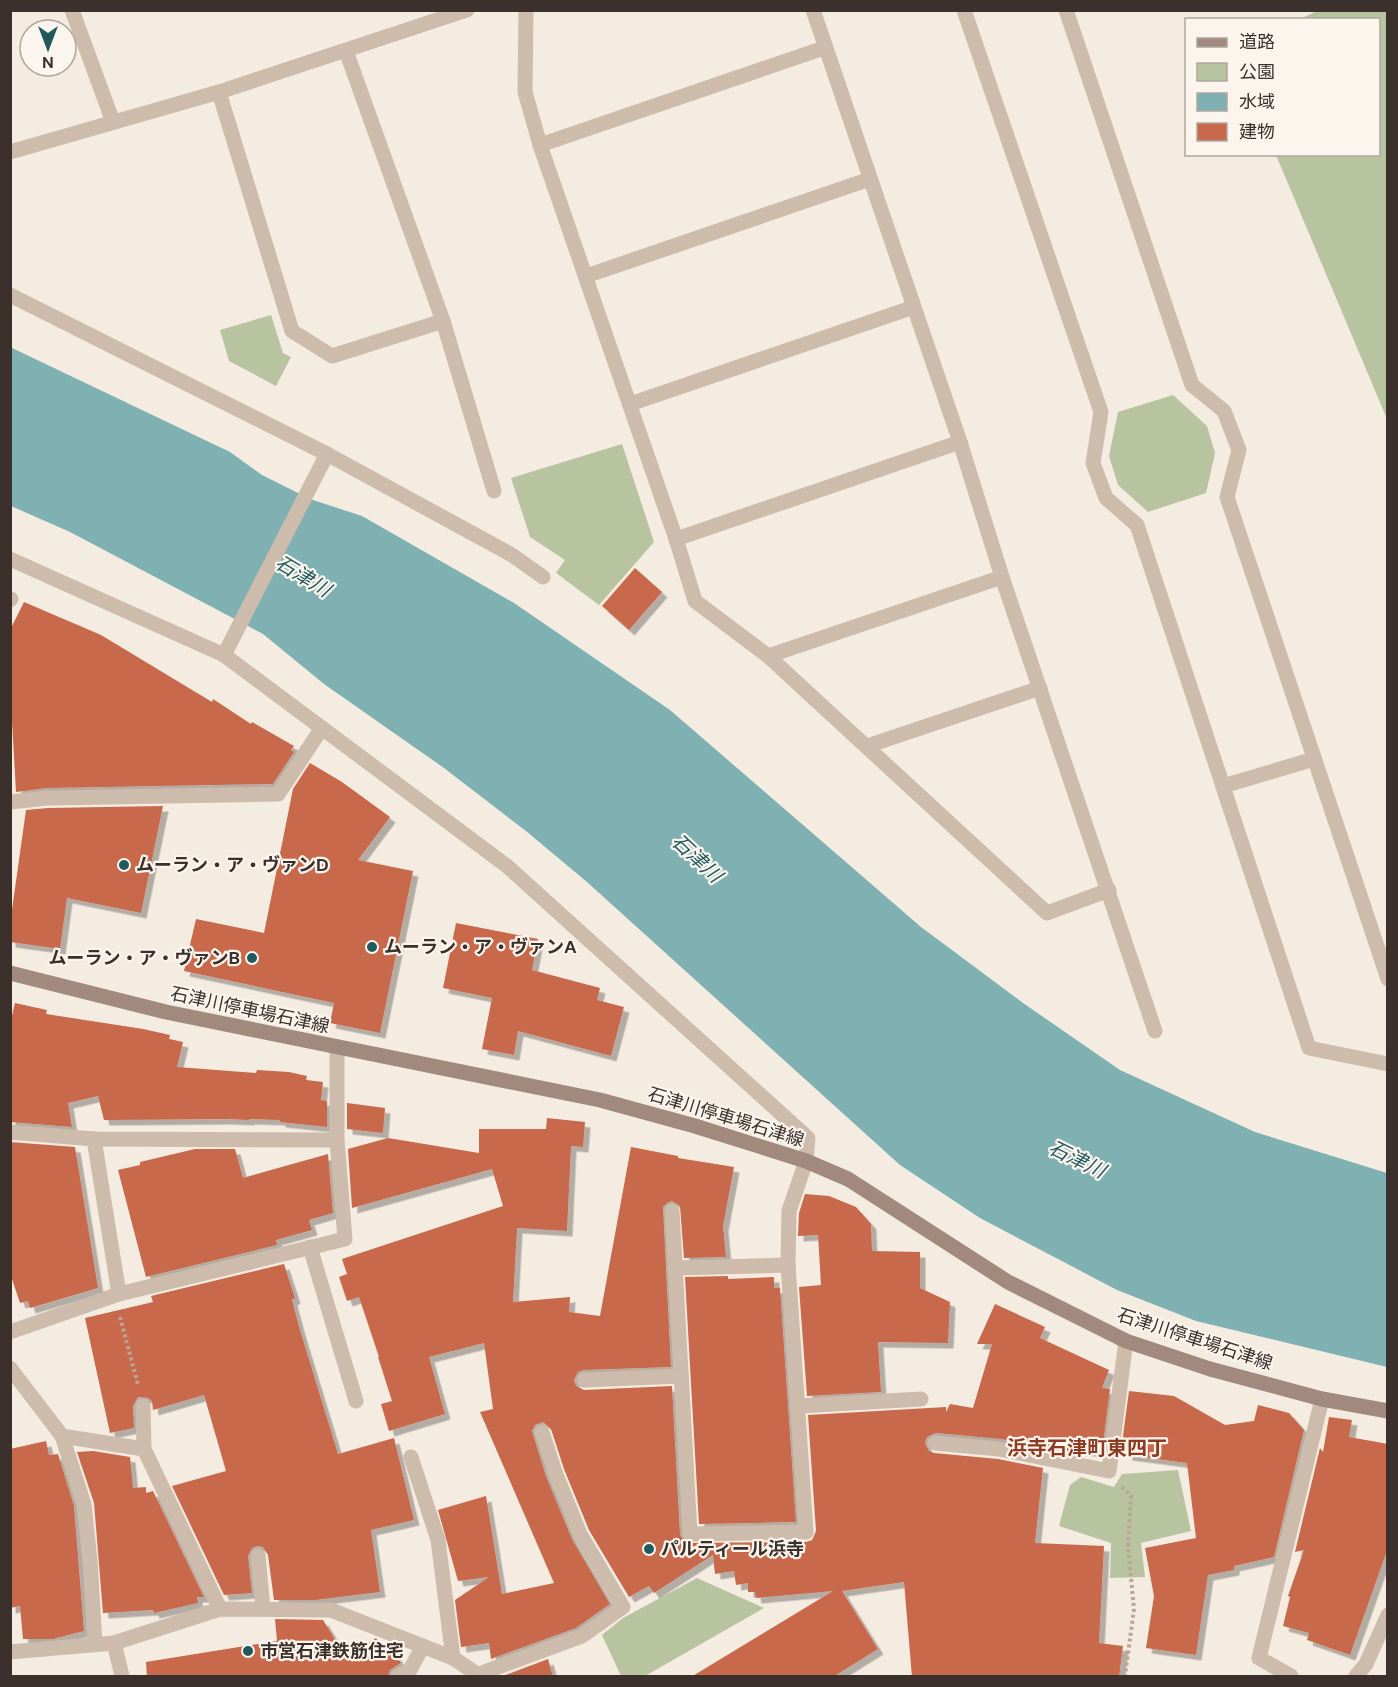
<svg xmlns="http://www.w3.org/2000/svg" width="1398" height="1687" viewBox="0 0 1398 1687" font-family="'DM Sans','Noto Sans JP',sans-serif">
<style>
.green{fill:#b8c4a0}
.water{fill:#7fb0b2}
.building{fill:#c8694b;filter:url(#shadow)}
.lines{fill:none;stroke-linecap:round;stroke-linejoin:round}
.path{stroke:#b9a596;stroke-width:4;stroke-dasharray:3 3;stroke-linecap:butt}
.lane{stroke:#cdbbac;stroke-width:15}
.street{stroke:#cdbbac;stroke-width:15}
.secondary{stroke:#a18a7d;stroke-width:15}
.poi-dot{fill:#1f5a5e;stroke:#fbf5ee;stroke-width:2}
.labels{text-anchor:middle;stroke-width:4.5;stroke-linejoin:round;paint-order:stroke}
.poi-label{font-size:18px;font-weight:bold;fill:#3b302b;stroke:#fbf5ee;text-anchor:start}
.street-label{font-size:18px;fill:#3b302b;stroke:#fbf5ee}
.water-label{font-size:20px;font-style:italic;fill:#1f5a5e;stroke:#fbf5ee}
.neighbourhood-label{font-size:20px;font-weight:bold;fill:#8c3b22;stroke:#fbf5ee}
</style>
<defs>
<filter id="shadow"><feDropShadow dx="5.5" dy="5.5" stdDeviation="0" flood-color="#0004"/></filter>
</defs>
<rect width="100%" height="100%" fill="#f4ebe1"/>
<g class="green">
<polygon points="1317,11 1387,11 1387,419 1276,155 1378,154 1378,20 1300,19"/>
<polygon points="271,315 283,353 291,357 276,386 229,361 220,330"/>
<polygon points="1173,395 1207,426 1215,453 1206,493 1148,512 1118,485 1109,456 1118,412"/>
<polygon points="622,444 654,542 599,605 556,573 565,560 530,537 511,478"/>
<polygon points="1178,1470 1191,1531 1141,1543 1145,1577 1110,1578 1111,1543 1059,1526 1070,1485 1081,1477 1114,1487 1122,1474"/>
<polygon points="697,1578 764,1608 645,1676 621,1676 602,1635 623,1618"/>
</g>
<polygon class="water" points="10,347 230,452 262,475 310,499 362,516 514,603 670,710 921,927 1023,1003 1120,1070 1255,1132 1387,1173 1387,1367 1196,1321 1117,1290 980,1218 900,1165 587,882 526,831 444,768 324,684 263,634 70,532 11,506"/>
<g class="building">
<polygon points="635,568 662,592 629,630 602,606"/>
<polygon points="24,602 101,635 212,702 213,699 251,724 252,722 294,746 291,750 294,752 273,784 47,788 16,792 10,686 10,630"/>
<polygon points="310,763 342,782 390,817 358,860 413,871 380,1033 330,1023 334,1003 184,971 196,919 264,933 293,789"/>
<polygon points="163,806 141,913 67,898 60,949 10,942 10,924 26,810 48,808"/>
<polygon points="456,923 538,939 532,970 600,988 597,1000 624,1007 611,1056 518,1031 514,1055 482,1049 492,998 443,988"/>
<polygon points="15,1003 47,1010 46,1014 143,1029 170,1035 169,1039 183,1042 177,1067 256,1073 257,1070 289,1072 307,1076 306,1080 323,1082 321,1100 327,1101 327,1127 280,1122 280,1120 249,1119 249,1120 227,1119 104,1120 98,1096 68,1103 72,1127 10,1122 12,1060 10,1059 10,1024"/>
<polygon points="347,1103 385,1108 383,1133 347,1129"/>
<polygon points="547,1118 585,1122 583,1147 571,1146 567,1231 517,1228 513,1302 570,1297 569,1312 600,1316 631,1147 678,1156 678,1158 734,1167 723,1226 726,1257 684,1258 680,1206 672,1201 667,1203 663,1207 671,1367 584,1370 578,1372 574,1380 576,1386 584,1390 672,1386 680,1535 686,1543 806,1542 812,1540 816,1531 808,1415 946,1407 946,1412 950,1404 973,1408 992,1344 977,1344 995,1304 1045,1327 1040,1338 1109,1370 1102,1388 1110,1389 1102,1452 1077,1450 1076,1454 1001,1439 936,1433 927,1437 925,1443 929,1451 934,1453 998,1459 1043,1468 1035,1543 1104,1546 1099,1643 1123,1646 1119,1677 912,1677 904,1582 842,1591 878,1649 833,1677 691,1677 833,1591 756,1598 755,1592 748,1592 748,1583 736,1585 734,1571 715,1574 713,1555 654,1593 649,1586 629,1597 589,1530 564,1469 551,1429 543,1422 535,1425 532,1431 546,1476 572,1539 610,1604 576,1628 491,1659 489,1643 461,1647 455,1600 489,1577 458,1581 438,1510 486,1496 502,1594 554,1583 480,1412 493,1409 484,1343 429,1357 445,1414 389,1431 381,1404 392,1401 378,1357 379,1357 359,1297 347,1301 339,1277 347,1274 342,1259 503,1206 492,1169 352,1208 348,1149 388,1138 479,1153 479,1129 546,1129"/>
<polygon points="10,1142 75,1147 98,1288 30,1308 28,1301 20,1303 10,1273"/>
<polygon points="195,1149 235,1149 243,1178 328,1154 333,1213 309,1220 312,1230 276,1240 277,1245 146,1277 118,1170 140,1165 140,1162"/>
<polygon points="805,1194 829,1196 856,1207 871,1224 872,1251 920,1252 920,1288 950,1302 948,1343 878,1342 881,1392 807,1396 799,1287 821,1285 818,1235 798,1236 799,1213"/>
<polygon points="284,1264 295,1298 292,1300 300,1330 338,1454 394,1438 414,1520 371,1530 380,1592 315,1600 274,1600 268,1555 263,1547 258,1546 252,1548 248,1556 252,1593 224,1595 172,1486 226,1471 204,1395 153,1410 152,1401 148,1398 138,1397 133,1406 134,1428 110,1433 85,1318 153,1302 151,1296"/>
<polygon points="728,1276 728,1279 774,1277 774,1288 780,1288 796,1522 699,1524 685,1277"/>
<polygon points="1129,1391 1174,1396 1225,1425 1254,1421 1258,1405 1289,1413 1304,1430 1274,1557 1234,1566 1234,1570 1208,1575 1196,1655 1146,1648 1154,1596 1145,1548 1196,1538 1187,1463 1127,1455 1123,1436"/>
<polygon points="1329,1417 1352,1420 1349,1437 1388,1444 1388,1548 1350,1655 1307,1640 1309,1633 1283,1626 1290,1597 1288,1596 1304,1550 1295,1552 1320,1448 1323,1452"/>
<polygon points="46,1441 49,1455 58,1454 74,1506 84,1631 53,1639 23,1639 20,1606 10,1608 10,1449"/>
<polygon points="93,1451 130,1457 133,1488 146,1487 146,1493 153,1491 204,1597 197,1597 198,1603 154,1613 153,1610 103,1613 94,1503 77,1452"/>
<polygon points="275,1619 323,1620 346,1657 376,1638 384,1647 388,1644 401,1663 390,1670 388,1677 147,1677 146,1662 277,1641"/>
<polygon points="548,1659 553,1677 500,1677"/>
</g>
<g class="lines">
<g class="path">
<polyline points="120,1317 138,1385"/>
<polyline points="1122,1487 1131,1496 1128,1547 1134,1609 1125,1676"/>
</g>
<g class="lane">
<polyline points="310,1247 356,1401"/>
<polyline points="143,1406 144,1449"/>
<polyline points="258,1556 263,1609"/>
<polyline points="398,1676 410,1670 423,1646"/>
</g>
<g class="street">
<polyline points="72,10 113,122"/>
<polyline points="526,10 525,92 540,145 676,539 695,601 768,656 1047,913 1109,890"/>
<polyline points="813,10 960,442 1002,577 1155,1031"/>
<polyline points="964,10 1101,412 1093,463 1106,498 1137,525 1309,1048 1388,1064"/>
<polyline points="1066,10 1192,385 1224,411 1239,450 1227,497 1388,979"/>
<polyline points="346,51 443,321 494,491"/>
<polyline points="219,92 292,331 332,356 443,321"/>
<polyline points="540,145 824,48"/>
<polyline points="10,152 219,92 467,10"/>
<polyline points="586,276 870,179"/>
<polyline points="10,295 327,454 512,555 543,577"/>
<polyline points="630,404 914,307"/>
<polyline points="676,539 960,442"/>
<polyline points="10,559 224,655 507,866 808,1138 806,1161 789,1211 788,1265 806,1532 690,1534 672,1211"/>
<polyline points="10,600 11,599"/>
<polyline points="224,655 327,454"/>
<polyline points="768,656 1002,577"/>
<polyline points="867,746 1040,688"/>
<polyline points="1223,786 1314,759"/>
<polyline points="10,802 47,798 278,794 322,728"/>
<polyline points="10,1132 94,1139 337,1140"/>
<polyline points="94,1139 119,1294"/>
<polyline points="675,1268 788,1265"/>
<polyline points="10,1332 119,1294 345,1239 337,1140 337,1048"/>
<polyline points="10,1368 62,1436 144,1449 220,1609"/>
<polyline points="584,1380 681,1376"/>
<polyline points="798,1406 921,1399"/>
<polyline points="62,1436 84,1504 90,1561 95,1644"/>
<polyline points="935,1443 999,1449 1109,1471 1126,1341"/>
<polyline points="411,1457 438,1540 453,1658"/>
<polyline points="114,1643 122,1676"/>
<polyline points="10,1652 114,1643 220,1609 331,1610 453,1658 480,1676"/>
<polyline points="479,1674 582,1636 623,1607 580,1534 555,1472 542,1432"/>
<polyline points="1291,1676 1259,1658 1322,1399"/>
<polyline points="1356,1676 1366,1664 1388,1615"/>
</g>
<polyline class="secondary" points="10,973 166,1012 600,1100 695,1126 806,1161 848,1179 1008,1282 1126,1341 1210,1369 1322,1399 1388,1411"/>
</g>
<g class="poi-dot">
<circle cx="124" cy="865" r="6"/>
<circle cx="372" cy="947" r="6"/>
<circle cx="252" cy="958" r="6"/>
<circle cx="649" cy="1549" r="6"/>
<circle cx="248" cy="1651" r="6"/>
</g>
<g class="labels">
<g class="poi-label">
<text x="136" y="871">ムーラン・ア・ヴァンD</text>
<text x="384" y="953">ムーラン・ア・ヴァンA</text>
<text x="240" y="964" text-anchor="end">ムーラン・ア・ヴァンB</text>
<text x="661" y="1555">パルティール浜寺</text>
<text x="260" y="1657">市営石津鉄筋住宅</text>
</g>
<g class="street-label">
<text transform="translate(250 1010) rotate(12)" y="6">石津川停車場石津線</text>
<text transform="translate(726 1117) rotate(17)" y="6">石津川停車場石津線</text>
<text transform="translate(1195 1339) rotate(18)" y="6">石津川停車場石津線</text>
</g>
<g class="water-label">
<text transform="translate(303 576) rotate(31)" y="7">石津川</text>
<text transform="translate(697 858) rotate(43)" y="7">石津川</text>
<text transform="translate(1077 1159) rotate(26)" y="7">石津川</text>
</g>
<g class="neighbourhood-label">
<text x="1087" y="1455">浜寺石津町東四丁</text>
</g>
</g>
<rect width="1398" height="1687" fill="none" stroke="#3b302b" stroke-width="24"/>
<rect x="1185" y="18" width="195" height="138" fill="#fbf5ee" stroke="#aea6a0" stroke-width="1.5"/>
<rect x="1197" y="38" width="30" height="9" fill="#a18a7d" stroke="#aea6a0" stroke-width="1.5"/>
<text x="1239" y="48" font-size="18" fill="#3b302b">道路</text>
<rect x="1197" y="63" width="30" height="18" fill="#b8c4a0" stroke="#aea6a0" stroke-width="1.5"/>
<text x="1239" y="78" font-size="18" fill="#3b302b">公園</text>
<rect x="1197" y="93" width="30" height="18" fill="#7fb0b2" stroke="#aea6a0" stroke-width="1.5"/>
<text x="1239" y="108" font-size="18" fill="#3b302b">水域</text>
<rect x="1197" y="123" width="30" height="18" fill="#c8694b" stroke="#aea6a0" stroke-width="1.5"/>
<text x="1239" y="138" font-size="18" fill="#3b302b">建物</text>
<g transform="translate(48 48) rotate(180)"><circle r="28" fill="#fbf5ee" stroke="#aea6a0" stroke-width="1.5"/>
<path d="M0-4.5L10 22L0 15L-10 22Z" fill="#1f5a5e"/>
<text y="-9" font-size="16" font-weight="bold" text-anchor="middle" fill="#3b302b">N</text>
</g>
</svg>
